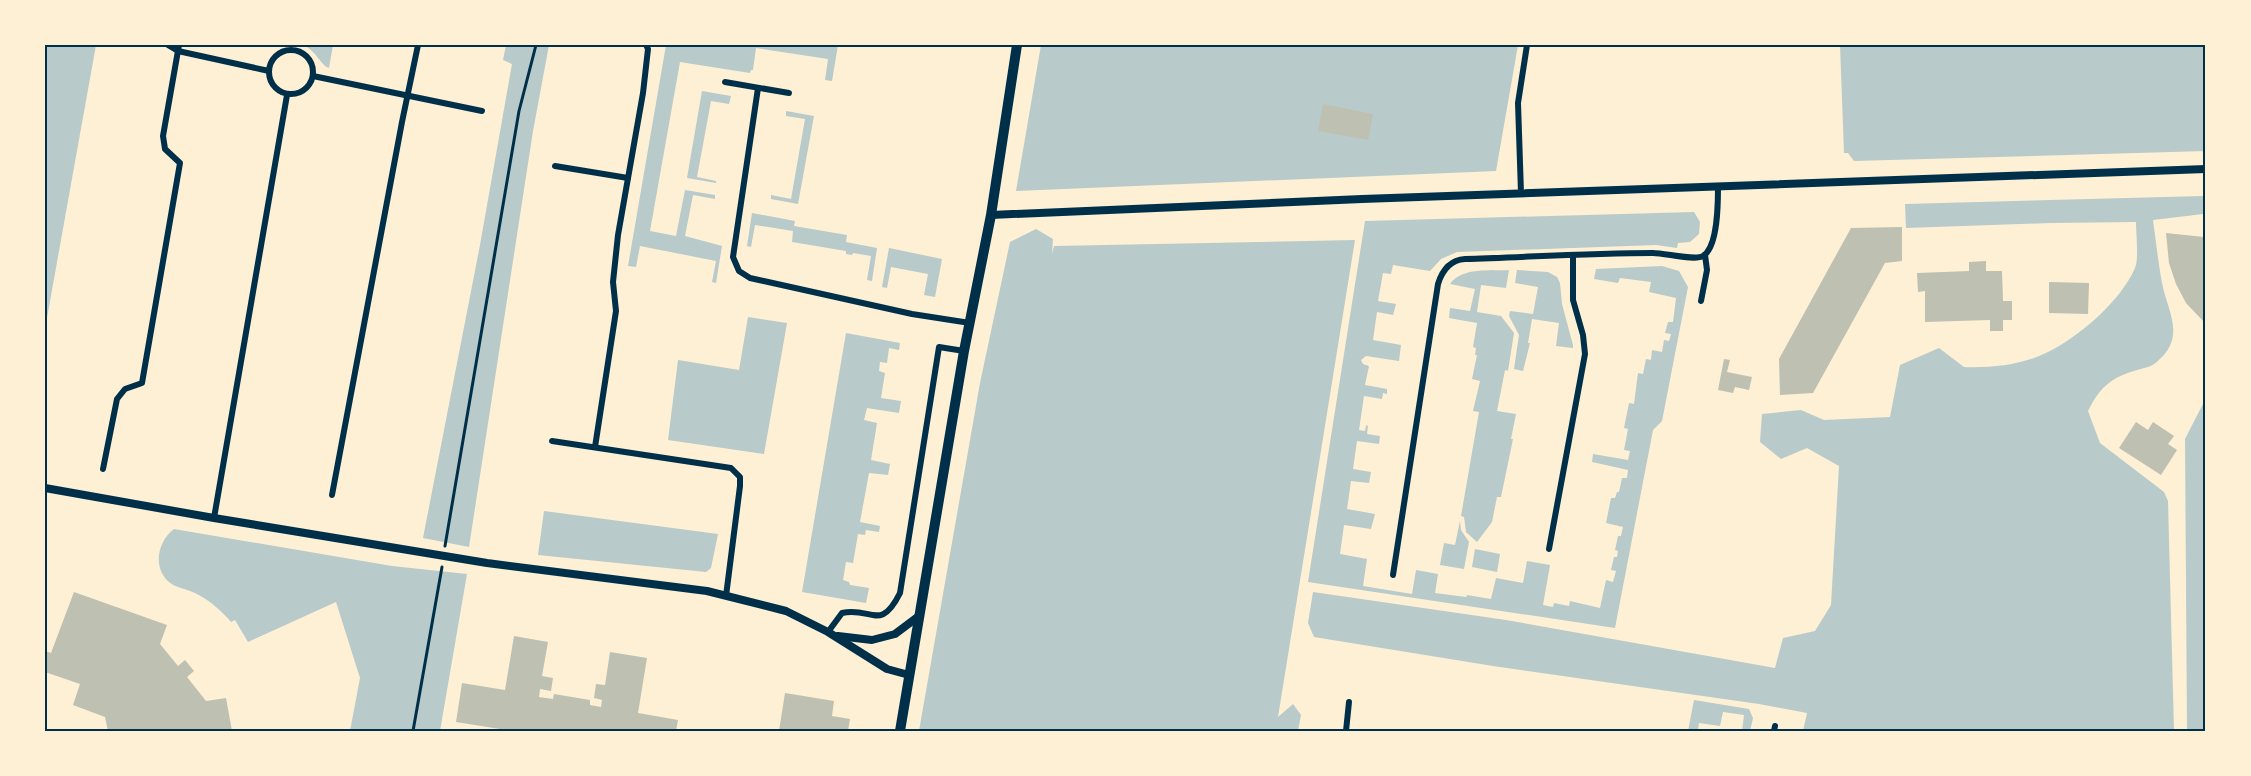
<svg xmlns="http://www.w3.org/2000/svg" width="2251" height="776" viewBox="0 0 2251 776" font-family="'Fira Sans',sans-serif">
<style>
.green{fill:#b9caca}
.building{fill:#bec0b2}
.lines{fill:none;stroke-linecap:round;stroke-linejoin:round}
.path{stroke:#003049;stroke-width:3}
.minor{stroke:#003049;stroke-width:6}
.tertiary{stroke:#003049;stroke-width:8}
.primary{stroke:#003049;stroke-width:10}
.neatline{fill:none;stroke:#003049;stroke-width:2}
</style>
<rect width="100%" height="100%" fill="#fdf0d5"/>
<g class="green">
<polygon points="45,45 96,45 45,329"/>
<path d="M 303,45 L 333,45 L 329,68 C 320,65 317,51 303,45 Z"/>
<polygon points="506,45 549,45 533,131 469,547 423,538 480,245 512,64 503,60"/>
<polygon points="666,45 838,45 832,81 825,80 828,59 756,48 753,70 751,70 750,73 680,62 650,231 676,236 685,190 715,195 715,199 693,195 685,236 722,246 716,283 712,282 716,261 640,246 636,267 628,266"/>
<polygon points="1041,45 1518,45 1496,171 1016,191"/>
<polygon points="1840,45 2206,45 2206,151 1854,161 1848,153 1844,153"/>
<polygon points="702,91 731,96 729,104 711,101 697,177 716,181 716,183 687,178"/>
<polygon points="786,111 814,116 798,204 771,199 771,195 791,199 805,119 786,116"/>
<path d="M 2203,196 L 2203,214 L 2153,220 C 2156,241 2158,262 2162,283 C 2167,309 2184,333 2163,356 C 2158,361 2154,365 2148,367 C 2117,375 2103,381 2088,411 L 2100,443 L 2164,492 L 2168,501 L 2174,731 L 1803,731 L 1807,713 L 1759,704 L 1493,666 L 1314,637 L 1308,623 L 1313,592 L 1506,620 L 1775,668 L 1783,638 L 1815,631 L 1831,605 L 1839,466 L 1807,448 L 1781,459 L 1760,442 L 1762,414 L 1801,410 L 1824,420 L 1890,417 L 1900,365 L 1939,348 L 1964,367 C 1991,368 2021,365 2046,353 C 2079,337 2120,302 2135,268 C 2139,259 2136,233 2136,222 L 2050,223 L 1906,228 L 1905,204 Z"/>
<polygon points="1694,212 1700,222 1699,234 1690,242 1678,243 1677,248 1656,245 1457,252 1441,259 1430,271 1393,265 1391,274 1383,273 1378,301 1396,304 1393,315 1377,312 1373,340 1401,345 1399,361 1366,356 1361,360 1363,364 1369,366 1365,385 1387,389 1387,394 1383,393 1382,399 1364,396 1359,430 1365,431 1366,425 1368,426 1367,434 1380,436 1379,444 1357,441 1353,469 1371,472 1369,483 1351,481 1347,509 1375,514 1371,529 1344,525 1340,554 1367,559 1363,586 1412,594 1416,570 1438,574 1435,593 1466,597 1467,595 1491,599 1496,578 1523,583 1527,561 1550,565 1543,605 1553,607 1554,603 1569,606 1570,601 1600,608 1606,580 1613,582 1616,571 1611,570 1614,557 1617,557 1618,551 1615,550 1618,536 1621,536 1623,527 1606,523 1611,498 1615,498 1617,492 1619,492 1622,478 1627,478 1628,470 1592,462 1593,454 1628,460 1630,451 1624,450 1628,429 1624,428 1629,403 1634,404 1638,373 1643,374 1646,359 1651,360 1652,350 1662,352 1664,340 1669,341 1671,334 1665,333 1668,322 1673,322 1676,298 1649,292 1651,282 1620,278 1618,283 1594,279 1596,269 1662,266 1679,271 1688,287 1662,421 1653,430 1615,628 1308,582 1365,221"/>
<polygon points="752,213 795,221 794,226 847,235 846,242 877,248 872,281 867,280 871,256 853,253 852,255 846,254 846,251 792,242 793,231 755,225 751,247 747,246"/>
<polygon points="1036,229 1053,239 1052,254 1054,246 1355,240 1278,717 1293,704 1301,715 1298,731 919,731 980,383 1010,242"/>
<polygon points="889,248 942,259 935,297 924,295 928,274 891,267 887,288 882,287"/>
<path d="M 1509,270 L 1506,288 L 1481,285 L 1477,312 L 1501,316 L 1514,333 L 1508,371 L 1505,370 L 1497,411 L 1516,414 L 1511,439 L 1513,439 L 1501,497 L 1497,497 L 1492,522 L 1477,542 L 1466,532 L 1464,517 L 1461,516 L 1479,412 L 1473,411 L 1480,381 L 1472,379 L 1477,355 L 1475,355 L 1476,348 L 1473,347 L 1477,323 L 1449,318 L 1450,308 L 1470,311 L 1475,289 L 1450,284 C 1462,267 1490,271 1509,270 Z"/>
<polygon points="1517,270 1548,272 1557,277 1560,283 1562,304 1573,345 1573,348 1556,346 1559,323 1532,319 1528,343 1530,343 1523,371 1514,369 1519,335 1509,316 1510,311 1533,314 1538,287 1515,283"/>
<polygon points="748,317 787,323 764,454 668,440 678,360 739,370"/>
<polygon points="846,333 900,343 899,350 889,348 887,363 880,362 879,371 885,373 881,398 901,401 899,413 867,408 864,420 877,423 871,460 890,464 888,475 869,473 860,522 880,526 879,532 866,530 865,535 858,534 853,563 846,562 843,580 849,582 850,585 869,588 866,603 802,592"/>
<polygon points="2206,398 2206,731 2187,731 2185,439"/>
<polygon points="544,511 718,534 711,568 706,572 538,555"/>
<polygon points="1460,521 1461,530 1469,542 1464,569 1440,565 1444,543 1455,545"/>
<path d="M 174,529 L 392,566 L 467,574 L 440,731 L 350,731 L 360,678 L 336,602 L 248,642 L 235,620 L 231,622 C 221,610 209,600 195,593 C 187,589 176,588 169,582 C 152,567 158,541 174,529 Z"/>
<polygon points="1475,549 1500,554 1497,572 1472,567"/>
<polygon points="1694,700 1749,709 1753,718 1750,731 1742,731 1744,715 1723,712 1720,726 1699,723 1698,731 1688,731"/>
</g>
<g class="building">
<polygon points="1323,104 1373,114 1368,140 1318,131"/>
<polygon points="1902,227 1902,261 1885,263 1813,393 1780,395 1779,359 1851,228"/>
<polygon points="2166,233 2204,237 2204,244 2206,245 2206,324 2186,303 2176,284 2169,263"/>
<polygon points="1986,261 1986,271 2002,271 2003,301 2012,301 2012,320 2003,320 2003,331 1990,331 1990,320 1925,322 1925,291 1918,292 1917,273 1969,271 1969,262"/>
<polygon points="2049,282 2089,283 2088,314 2049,313"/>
<polygon points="1724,359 1730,360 1727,372 1752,377 1749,390 1735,387 1733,393 1718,390"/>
<polygon points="2136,422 2148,430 2153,422 2174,436 2168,444 2177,450 2161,475 2119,448"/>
<polygon points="74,592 167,625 160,644 178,666 185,660 194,671 187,677 206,701 226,698 232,731 108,731 105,717 73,705 80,684 45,672 45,651 51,653"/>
<polygon points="514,636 548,642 542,676 553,678 551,691 540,689 539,697 553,699 554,694 590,700 590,705 601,707 602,700 594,698 596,684 605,685 610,652 647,658 638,713 678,720 676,731 499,731 500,729 456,722 462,683 505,690"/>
<polygon points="785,693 834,701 832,716 850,719 848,731 779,731"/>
</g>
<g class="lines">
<g class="path">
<polyline points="445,546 519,111 536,45"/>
<polyline points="413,731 442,567"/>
</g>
<g class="minor">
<polyline points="168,45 178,51 269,71"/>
<circle cx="291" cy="72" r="22"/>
<polyline points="313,76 482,111"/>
<polyline points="725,82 789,93"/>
<polyline points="758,88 733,257 739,271 750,278 912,314 970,323"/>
<polyline points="555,166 628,178"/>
<polyline points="1521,193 1518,103 1527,45"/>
<polyline points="1701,301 1707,270 1705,255"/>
<polyline points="552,441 731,468 740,477 740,486 726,596"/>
<polyline points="595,447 616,311 613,282 618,235 643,93 648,49 646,45"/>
<polyline points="103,469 117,399 125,389 142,383 180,163 165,149 163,136 179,45"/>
<polyline points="332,495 402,122 418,45"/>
<polyline points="214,518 287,95"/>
<polyline points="1549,549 1585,354 1583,335 1573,300 1573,255"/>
<path d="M 1393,575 L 1438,284 C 1442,271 1450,260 1465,259 C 1528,257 1591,253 1653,253 C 1665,253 1695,261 1703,256 C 1718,247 1718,203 1718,187"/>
<path d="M 828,632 L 842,613 C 871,606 880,633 900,593 L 939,347 L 964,351"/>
<polyline points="1346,731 1349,702"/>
<polyline points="1774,731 1775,726"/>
</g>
<g class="tertiary">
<polyline points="991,215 1362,199 2206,169"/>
<polyline points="45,488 214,518 487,563 707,591 786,611 828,632 887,669 909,675"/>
<polyline points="838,636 872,640 895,634 919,616"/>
</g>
<polyline class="primary" points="900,731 964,351 991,215 1017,45"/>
</g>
<rect width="2251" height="776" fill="none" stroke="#fdf0d5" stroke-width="93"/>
<rect x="46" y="46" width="2158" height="684" class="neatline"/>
</svg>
